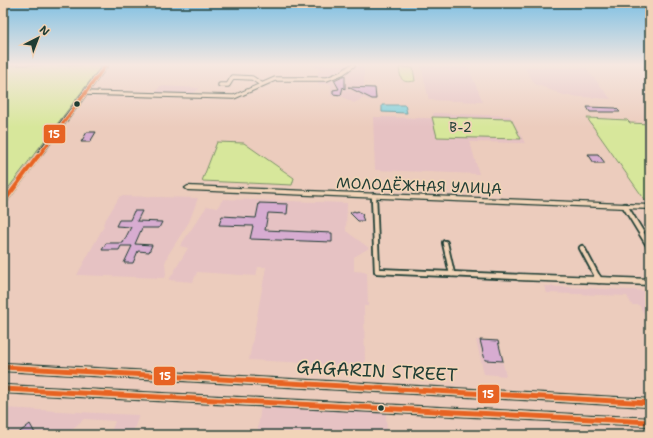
<svg xmlns="http://www.w3.org/2000/svg" width="653" height="438" viewBox="0 0 653 438" font-family="'Shantell Sans',sans-serif">
<style>
.built{fill:#e6c2c3}
.green{fill:#d7e79b;stroke:#7b9268}
.water{fill:#81d1dc;stroke:#5a9699}
.building{fill:#d7acd1;stroke:#1f3d34}
.lines{fill:none;stroke-linecap:round;stroke-linejoin:round}
.minor-far2-casing{stroke:#1f3d34;stroke-width:5.5}
.minor-far1-casing{stroke:#1f3d34;stroke-width:8}
.minor-casing{stroke:#1f3d34;stroke-width:9}
.tertiary-casing{stroke:#1f3d34;stroke-width:2.5}
.minor-far2{stroke:#f1d4b8;stroke-width:3.5}
.minor-far1{stroke:#f1d4b8;stroke-width:4.5}
.minor{stroke:#f1d4b8;stroke-width:6}
.tertiary{fill:#f1d4b8;fill-rule:evenodd}
.bus-1-far2-casing{stroke:#f1d4b8;stroke-width:5}
.bus-1-far1-casing{stroke:#f1d4b8;stroke-width:7}
.bus-1-casing{stroke:#f1d4b8;stroke-width:8}
.bus-1-far2{stroke:#e76323;stroke-width:3}
.bus-1-far1{stroke:#e76323;stroke-width:4}
.bus-1{stroke:#e76323;stroke-width:5}
.bus-dot{fill:#1f3d34;stroke:#f1d4b8;stroke-width:1.5}
.labels{text-anchor:middle;stroke-width:3.5;stroke-linejoin:round;paint-order:stroke}
.far-neighbourhood-label{font-size:13px;letter-spacing:1px;fill:#1f3d34;stroke:#f1d4b8}
.street-label{font-size:15px;fill:#1f3d34;stroke:#f1d4b8}
.near-street-label{font-size:18px;fill:#1f3d34;stroke:#f1d4b8}
.line-badge{stroke:#f1d4b8;stroke-width:1.5}
.badge-label{font-size:11px;text-anchor:middle;font-weight:bold;fill:#fff}
</style>
<rect width="100%" height="100%" fill="#ecccbd"/>
<filter id="ink" filterUnits="userSpaceOnUse"><feTurbulence type="fractalNoise" baseFrequency=".025" numOctaves="2"/><feDisplacementMap in="SourceGraphic" scale="8" xChannelSelector="R" yChannelSelector="G"/><feConvolveMatrix kernelMatrix="1 2 1 2 8 2 1 2 1" color-interpolation-filters="sRGB"/></filter>
<g filter="url(#ink)">
<g class="built">
<polygon points="311,65 364,65 364,87 376,88 377,100 368,100 364,98 354,103 343,97 331,96 331,84 318,84 318,71 325,71"/>
<polygon points="421,66 468,67 483,102 429,100"/>
<polygon points="524,67 586,68 611,99 566,96 535,84"/>
<polygon points="160,86 200,88 191,95 155,94"/>
<polygon points="434,113 510,116 525,143 470,142 479,174 375,170 373,117 431,118"/>
<polygon points="120,196 198,198 189,222 168,255 165,263 166,274 165,278 77,275 104,226 103,224"/>
<polygon points="223,199 347,203 346,231 369,248 354,257 354,271 367,272 368,306 364,306 365,366 249,360 266,267 258,267 256,276 197,272 193,282 169,280 188,248 180,246 207,206 217,208"/>
<polygon points="544,286 650,291 650,300 648,297 642,297 650,312 650,317 646,317 639,305 632,305 627,296 547,293"/>
<polygon points="476,340 497,341 506,376 484,374"/>
<polygon points="261,405 386,413 387,435 257,435"/>
<polygon points="3,408 116,414 139,415 132,435 110,435 115,421 84,419 65,435 3,435"/>
</g>
<g class="green">
<polygon points="3,65 102,65 3,195"/>
<path d="M 402,67 L 413,68 L 415,81 C 402,83 401,81 399,68 Z"/>
<polygon points="432,117 511,119 521,139 437,137"/>
<polygon points="587,118 627,120 630,123 650,124 650,200 645,200"/>
<polygon points="217,142 244,143 294,178 292,185 202,181"/>
</g>
<polygon class="water" points="382,105 405,105 407,113 382,112"/>
<g class="building">
<polygon points="345,75 345,89 343,87 341,95 333,94 333,90 339,89 334,80"/>
<polygon points="348,87 375,88 376,99 372,99"/>
<polygon points="587,107 616,108 620,112 590,112"/>
<polygon points="87,132 96,132 90,142 81,142"/>
<polygon points="588,154 598,154 605,163 594,163"/>
<polygon points="259,203 288,204 287,214 268,213 265,230 332,233 332,242 250,239 253,226 219,225 222,216 256,218"/>
<polygon points="134,211 142,211 137,221 162,222 159,228 142,228 135,244 152,245 149,252 138,251 133,263 124,263 132,246 121,246 119,250 102,250 106,243 123,243 131,227 116,226 119,220 130,220"/>
<polygon points="354,211 356,212 358,211 363,215 362,216 364,221 358,221 350,213"/>
<polygon points="480,340 498,341 503,361 485,360"/>
<polygon points="30,424 36,435 16,435"/>
</g>
<g class="lines">
<g class="minor-far2-casing">
<g id="minor-far2">
<polyline points="220,85 228,85 233,77 252,78 261,84"/>
<polyline points="85,93 234,97 275,79 327,79 342,73 353,65"/>
</g>
</g>
<g class="minor-far1-casing">
<g id="minor-far1">
<polyline points="374,196 377,271 544,278"/>
<polyline points="625,206 650,247"/>
<polyline points="445,243 452,274"/>
<polyline points="582,248 598,278"/>
</g>
</g>
<g class="minor-casing">
<g id="minor">
<polyline points="519,277 650,282"/>
<polyline points="597,277 599,280"/>
</g>
</g>
<g class="tertiary-casing">
<g id="tertiary">
<polygon points="104,65 108,65 5,204 3,205 3,199"/>
<polygon points="188,186 650,205 650,209 188,190 185,188"/>
<polygon points="3,363 650,399 650,407 3,371"/>
<polygon points="3,385 650,418 650,426 3,393"/>
</g>
</g>
<use href="#minor-far2" class="minor-far2"/>
<use href="#minor-far1" class="minor-far1"/>
<use href="#minor" class="minor"/>
<use href="#tertiary" class="tertiary"/>
<g class="bus-1-far2-casing">
<polyline id="bus-1-far2" points="38,157 106,65"/>
</g>
<g class="bus-1-far1-casing">
<polyline id="bus-1-far1" points="3,203 38,156"/>
</g>
<g class="bus-1-casing">
<g id="bus-1">
<polyline points="3,367 650,403"/>
<polyline points="3,389 650,422"/>
</g>
</g>
<use href="#bus-1-far2" class="bus-1-far2"/>
<use href="#bus-1-far1" class="bus-1-far1"/>
<use href="#bus-1" class="bus-1"/>
</g>
</g>
<linearGradient id="sky" x2="0" y2="1"><stop stop-color="#7fc0e3"/><stop offset="0.51" stop-color="#f6e8e1"/><stop offset="1" stop-color="#f6e8e1" stop-opacity="0"/></linearGradient>
<rect width="653" height="127" fill="url(#sky)"/>
<g class="bus-dot">
<circle cx="77" cy="104" r="3.5"/>
<circle cx="381" cy="408" r="3.5"/>
</g>
<g class="labels">
<g class="far-neighbourhood-label">
<text x="461" y="132">В-2</text>
</g>
<g class="street-label">
<text transform="translate(419 186) rotate(2)" y="5">МОЛОДЁЖНАЯ УЛИЦА</text>
</g>
<g class="near-street-label">
<text transform="translate(377 371) rotate(3)" y="6">GAGARIN STREET</text>
</g>
</g>
<g class="line-badge">
<rect x="43" y="124" width="23" height="20" rx="4" fill="#e76323"/>
<rect x="153" y="366" width="23" height="20" rx="4" fill="#e76323"/>
<rect x="477" y="384" width="23" height="20" rx="4" fill="#e76323"/>
</g>
<g class="badge-label">
<text x="54" y="138">15</text>
<text x="165" y="380">15</text>
<text x="488" y="398">15</text>
</g>
<rect width="653" height="438" fill="none" stroke="#f1d4b8" stroke-width="16"/>
<rect x="8" y="8" width="637" height="422" fill="none" stroke="#1f3d34" stroke-width="1.5" filter="url(#ink)"/>
<g transform="translate(38 38) rotate(42)" stroke="#f1d4b8" stroke-width="3" paint-order="stroke">
<path d="M0-3L7 15L0 10L-7 15Z" fill="#1f3d34"/>
<text y="-6" font-size="11" font-weight="bold" text-anchor="middle" fill="#1f3d34">N</text>
</g>
</svg>
